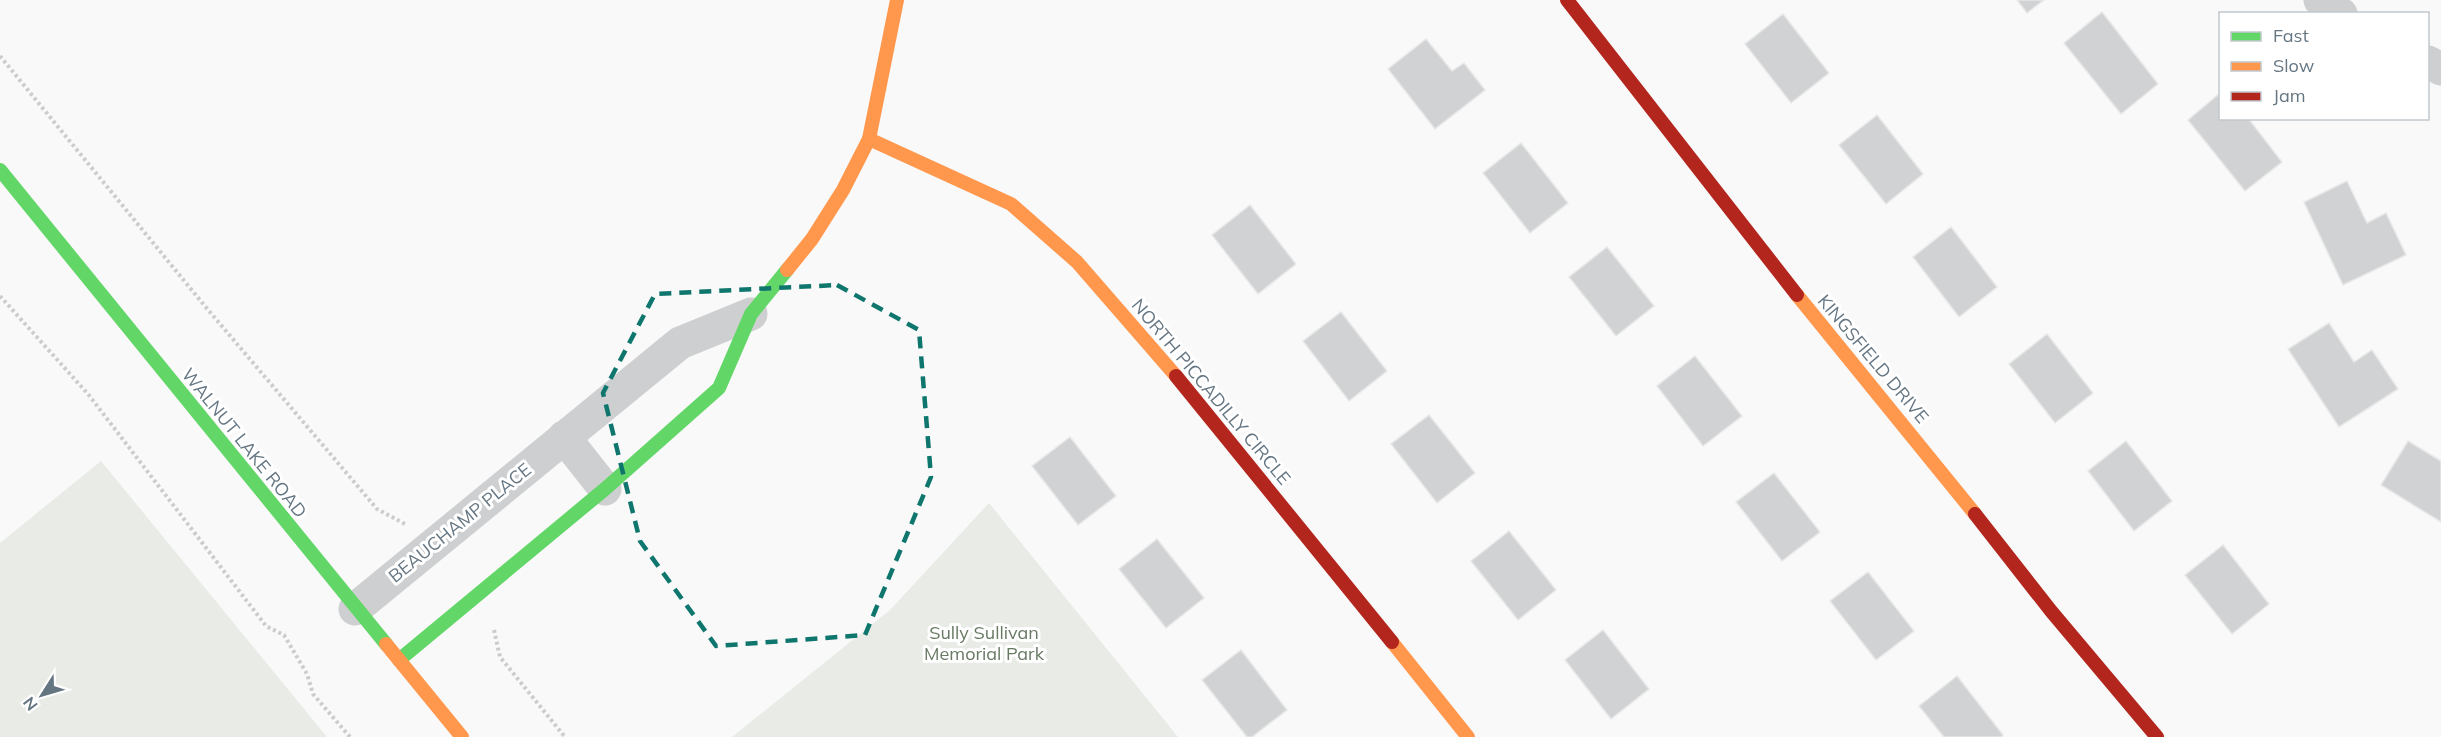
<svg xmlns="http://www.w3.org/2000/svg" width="2441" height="737" viewBox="0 0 2441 737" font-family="Mulish,sans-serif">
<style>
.green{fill:#e8ebe6}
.building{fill:#d0d2d3;stroke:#e8e8e8;stroke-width:1.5}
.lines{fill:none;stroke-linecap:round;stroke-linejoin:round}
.path{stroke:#cbcccd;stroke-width:4;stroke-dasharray:3 3;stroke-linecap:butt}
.street{stroke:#cecfd0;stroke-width:33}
.fast{stroke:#63d668;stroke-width:14}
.slow{stroke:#ff974d;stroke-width:14}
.jam{stroke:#b3261e;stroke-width:14}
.marked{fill:none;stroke:#0f766e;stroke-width:4.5;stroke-dasharray:12 8;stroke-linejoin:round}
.labels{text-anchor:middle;stroke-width:6;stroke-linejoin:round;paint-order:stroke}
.street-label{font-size:18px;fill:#657683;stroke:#fff}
.park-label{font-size:18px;fill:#687a64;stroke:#fff}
</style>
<rect width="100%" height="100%" fill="#f9f9f9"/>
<g class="green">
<polygon points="101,461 327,737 0,737 0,543"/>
<polygon points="989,503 1178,737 732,737 890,610"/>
</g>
<g class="building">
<polygon points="2017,0 2044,0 2027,13"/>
<polygon points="2102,12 2158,84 2121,114 2064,43"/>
<polygon points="1783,14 1829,73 1791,103 1745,44"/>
<polygon points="1426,39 1452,71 1464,63 1485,90 1435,129 1388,69"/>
<polygon points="2220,93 2220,118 2248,118 2282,162 2245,191 2188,120"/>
<polygon points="1877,115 1923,174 1886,204 1839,145"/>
<polygon points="1521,143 1568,203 1530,233 1483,173"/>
<polygon points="2347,181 2367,223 2386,213 2406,255 2343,285 2304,202"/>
<polygon points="1250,205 1296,264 1258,294 1212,235"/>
<polygon points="1951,227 1997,287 1959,317 1913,257"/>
<polygon points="1607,247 1654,306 1616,336 1569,277"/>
<polygon points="1341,312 1387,371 1349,401 1303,341"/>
<polygon points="2329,323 2354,362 2372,350 2398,389 2339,427 2288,349"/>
<polygon points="2047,334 2093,393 2055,423 2009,364"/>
<polygon points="1695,356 1742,416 1703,446 1657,386"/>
<polygon points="1429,415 1475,473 1437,503 1391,444"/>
<polygon points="1070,437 1116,496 1078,525 1032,466"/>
<polygon points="2126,441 2172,501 2134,531 2088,471"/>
<polygon points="2408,441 2441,461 2441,522 2381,485"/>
<polygon points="1774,473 1820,532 1782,561 1736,502"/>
<polygon points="1509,531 1556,590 1518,620 1471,561"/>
<polygon points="1157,539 1204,598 1166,628 1119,569"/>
<polygon points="2223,545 2269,604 2232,634 2185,575"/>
<polygon points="1868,572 1914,631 1876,660 1830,601"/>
<polygon points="1603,630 1649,689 1611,719 1565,660"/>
<polygon points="1241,650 1287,710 1252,737 1247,737 1202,680"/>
<polygon points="1957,676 2003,735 2001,737 1944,737 1919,706"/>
</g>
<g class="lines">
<g class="path">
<polyline points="0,56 204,305 377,509 405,524"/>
<polyline points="0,296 88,394 266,626 284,635 307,674 313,694 350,737"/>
<polyline points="494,630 500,657 565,737"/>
</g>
<g class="street">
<polyline points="2320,0 2341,14"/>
<polyline points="2428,62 2441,69"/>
<polyline points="564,437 605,489"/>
<polyline points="355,609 680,343 751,314"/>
</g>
<g class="fast">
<polyline points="0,170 386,644"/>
<polyline points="399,660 605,489 719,388 751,314 787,270"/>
</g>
<g class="slow">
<polyline points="869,139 1011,204 1077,262 1176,376"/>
<polyline points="787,270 812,239 843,190 869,139 897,0"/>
<polyline points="1797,295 1975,514"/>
<polyline points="1392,642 1468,737"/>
<polyline points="386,644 462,737"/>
</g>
<g class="jam">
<polyline points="1567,0 1797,295"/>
<polyline points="1176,376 1392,642"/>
<polyline points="1975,514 2051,611 2157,737"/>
</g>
</g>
<path class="marked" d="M 837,285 L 919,330 L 931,477 L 865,635 L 716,646 L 640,541 L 603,393 L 655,294 Z"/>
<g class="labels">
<g class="street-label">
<text transform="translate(1873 359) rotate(50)" y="6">KINGSFIELD DRIVE</text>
<text transform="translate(1211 392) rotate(50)" y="6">NORTH PICCADILLY CIRCLE</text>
<text transform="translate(244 443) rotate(51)" y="6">WALNUT LAKE ROAD</text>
<text transform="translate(460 523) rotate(-39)" y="6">BEAUCHAMP PLACE</text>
</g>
<g class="park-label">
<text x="984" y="639">Sully Sullivan<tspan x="984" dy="21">Memorial Park</tspan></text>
</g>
</g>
<rect x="2219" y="12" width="210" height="108" fill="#ffffff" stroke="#c1c8cd" stroke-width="1.5"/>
<rect x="2231" y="32" width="30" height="9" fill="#63d668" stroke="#c1c8cd" stroke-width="1.5"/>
<text x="2273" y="42" font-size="18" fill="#657683">Fast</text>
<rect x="2231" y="62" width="30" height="9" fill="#ff974d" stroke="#c1c8cd" stroke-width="1.5"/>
<text x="2273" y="72" font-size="18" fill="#657683">Slow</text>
<rect x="2231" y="92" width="30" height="9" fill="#b3261e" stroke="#c1c8cd" stroke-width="1.5"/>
<text x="2273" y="102" font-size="18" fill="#657683">Jam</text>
<g transform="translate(42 695) rotate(233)" stroke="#ffffff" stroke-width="4.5" paint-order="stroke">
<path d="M0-4.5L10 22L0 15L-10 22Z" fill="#657683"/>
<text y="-9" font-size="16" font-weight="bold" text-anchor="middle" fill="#657683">N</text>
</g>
</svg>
